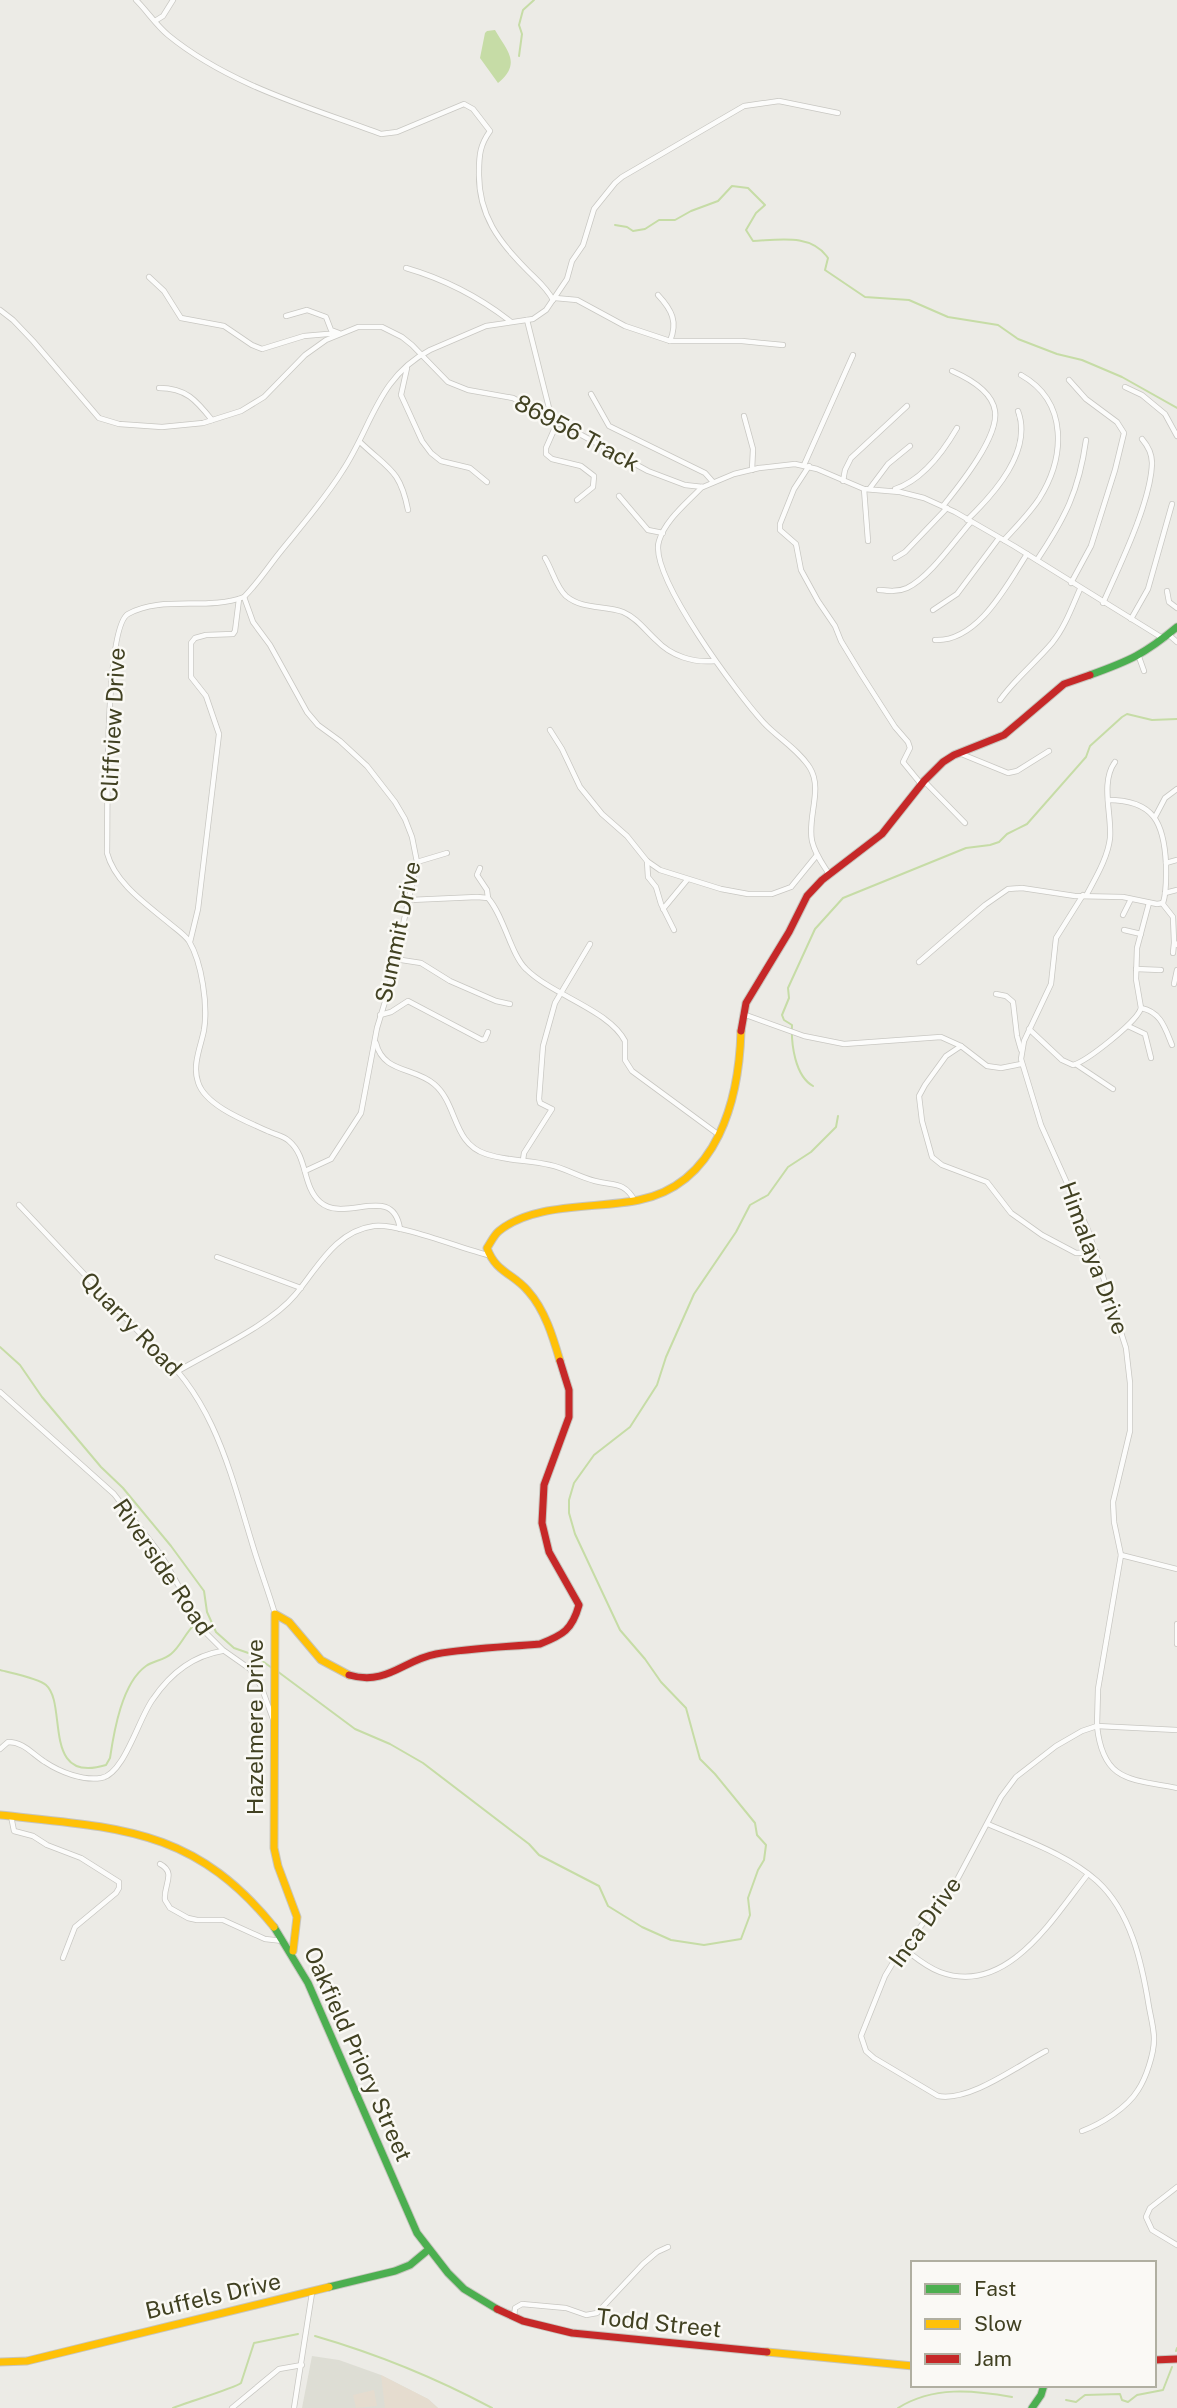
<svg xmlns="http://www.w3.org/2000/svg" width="1177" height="2408" viewBox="0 0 1177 2408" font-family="'Public Sans',sans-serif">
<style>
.built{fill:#ddddd4}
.green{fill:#e5dccf}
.water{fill:#c6dca6}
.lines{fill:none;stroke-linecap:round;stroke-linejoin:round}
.stream{stroke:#c6dca6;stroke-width:2}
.street-casing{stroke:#c8c7c2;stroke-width:6}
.fast-casing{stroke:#c7c5be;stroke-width:9}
.slow-casing{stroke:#c7c5be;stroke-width:9}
.jam-casing{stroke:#c7c5be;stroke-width:9}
.street{stroke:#fcfcfb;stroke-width:4.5}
.fast{stroke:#4caf50;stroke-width:7}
.slow{stroke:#ffc107;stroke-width:7}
.jam{stroke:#c62828;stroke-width:7}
.labels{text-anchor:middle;stroke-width:5;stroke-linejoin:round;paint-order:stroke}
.street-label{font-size:23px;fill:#414122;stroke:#faf9f5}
</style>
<rect width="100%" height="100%" fill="#ecebe6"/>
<polygon class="built" points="312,2356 339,2360 381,2375 428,2399 438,2408 302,2408"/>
<g class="green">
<polygon points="381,2375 428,2399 438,2408 385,2408"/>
<polygon points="374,2390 377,2406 356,2408 353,2395"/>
</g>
<path class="water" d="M 495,30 C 507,51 522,63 498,83 L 480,58 L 485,33 L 487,31 Z"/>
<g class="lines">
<g class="stream">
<polyline points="519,56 522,34 519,25 523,10 534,0"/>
<path d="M 615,225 L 627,227 L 633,231 L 645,229 L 659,220 L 675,220 L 691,211 L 718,201 L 732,186 L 748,188 L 765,205 L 756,213 L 746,230 L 753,241 C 778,240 811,233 828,258 L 825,270 L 865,297 L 909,300 L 948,317 L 998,325 L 1018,339 L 1057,354 L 1082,360 L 1122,377 L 1177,408"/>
<path d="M 813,1086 C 795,1076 791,1044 792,1025 L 784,1020 L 782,1015 L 789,998 L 788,988 L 815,929 L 843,898 L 966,848 L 990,845 L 999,842 L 1007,834 L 1027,824 L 1086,757 L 1090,746 L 1122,717 L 1127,714 L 1152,720 L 1177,719"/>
<polyline points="0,1347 20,1365 42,1397 101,1467 123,1488 171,1546 204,1591 207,1612 216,1632 234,1648 254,1655 272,1668"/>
<path d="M 0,1670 C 11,1673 38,1678 46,1685 C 68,1704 41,1785 106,1765 L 110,1758 C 114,1731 122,1683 146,1666 C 153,1661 164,1660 171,1654 C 181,1646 185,1633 195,1624"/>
<polyline points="277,1671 355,1729 390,1744 423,1763 529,1844 539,1855 599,1886 608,1906 642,1927 671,1940 704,1945 741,1939 750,1915 748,1898 758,1870 764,1860 766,1845 757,1835 755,1823 715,1774 700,1759 686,1708 661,1682 645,1659 620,1630 575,1534 569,1513 569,1500 574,1483 594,1455 630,1427 657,1385 666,1357 694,1294 736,1232 750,1205 768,1195 788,1167 811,1152 836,1127 838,1116"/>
<path d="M 315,2336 C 377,2354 436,2378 492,2408"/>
<polyline points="1176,2351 1177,2348"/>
<polyline points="1066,2400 1076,2402 1085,2395 1120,2394 1122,2400 1128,2402 1137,2395 1163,2390 1172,2367"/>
<path d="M 173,2408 C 185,2403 235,2388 241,2383 L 254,2343 L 298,2334"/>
<path d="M 898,2408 C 933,2386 973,2390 1012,2397"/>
</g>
<g class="street-casing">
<g id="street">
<path d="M 136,0 C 147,11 156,25 168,35 C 229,85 309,107 381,134 L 397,132 L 464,104 L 473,109 L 490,131 C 480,145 479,155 479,172 C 478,215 499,242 528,271 C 538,281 547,288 553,300"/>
<polyline points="155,21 163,16 173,0"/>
<path d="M 406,268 C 444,279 479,297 510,321"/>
<polyline points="149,277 164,291 181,318 224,326 252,345 262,349 304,336 339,333 331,330 326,317 307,310 286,316"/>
<path d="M 658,295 C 672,310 678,322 670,341"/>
<polyline points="555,298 577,300 625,326 670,341 742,341 783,345"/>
<polyline points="0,310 13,320 33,341 99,418 119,424 162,427 203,423 241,411 264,397 305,355 326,340 358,327 382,327 402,337 412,345 448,382 468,390 513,398 648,471 685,485 703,487 734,474 759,468 795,464 817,469 864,489 900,492 924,498 955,512 1014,546 1164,639"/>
<polyline points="527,320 552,420"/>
<polyline points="407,368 401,395 422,441 431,453 441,461 470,468 487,482"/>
<polyline points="1069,380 1086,399 1117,422 1124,433 1115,470 1091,546 1071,583"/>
<polyline points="1125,387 1142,395 1165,414 1177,436"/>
<path d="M 159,388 C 186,388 196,400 212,420"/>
<polyline points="591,394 609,426 705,473 713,482"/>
<polyline points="744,416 753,449 752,470"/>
<polyline points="557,423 546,448 546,454 552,459 581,466 594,476 593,487 577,500"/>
<path d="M 360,442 C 388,469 400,469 408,510"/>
<polyline points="804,465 853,355"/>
<polyline points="809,466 794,489 780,524 780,530 796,544 801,570 818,601 835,626 841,641 861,674 895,727 908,742 910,748 903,762 921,784"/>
<polyline points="843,481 845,470 851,458 907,406"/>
<path d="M 702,487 C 687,503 665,520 659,541 C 648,575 739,696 764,723 C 778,738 799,750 810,768 C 823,789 807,818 812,841 C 815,854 822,863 829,874"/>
<polyline points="870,488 888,464 910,446"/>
<polyline points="864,489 868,541"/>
<path d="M 895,489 C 923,480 943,452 957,428"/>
<polyline points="619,496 648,530 663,533"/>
<path d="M 943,506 C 959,486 999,437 995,411 C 992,391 968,378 952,371"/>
<path d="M 967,520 C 994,494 1033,451 1018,411"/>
<path d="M 1004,540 C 1016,527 1029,514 1039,499 C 1065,458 1069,402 1021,375"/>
<path d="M 545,558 C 552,569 556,587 566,596 C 583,610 604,605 623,612 C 637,618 645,630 656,640 C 671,656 693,663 715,661"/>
<polyline points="895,558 905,552 947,508"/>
<path d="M 1037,560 C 1065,518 1079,491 1086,440"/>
<path d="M 879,590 C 889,591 898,592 907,588 C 930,577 954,541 971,522"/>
<polyline points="1167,591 1169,602 1177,608"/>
<polyline points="244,597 253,622 270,645 307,712 318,725 340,741 367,766 395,802 405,819 412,837 417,862 388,992 377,1028 361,1113 331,1159 305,1171"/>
<path d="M 1103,603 C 1119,567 1151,502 1152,463 C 1152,453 1148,446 1142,439"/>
<polyline points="933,610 957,594 999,538"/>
<polyline points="1131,619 1148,589 1172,504"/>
<polyline points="1169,635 1177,642"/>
<path d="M 935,640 C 978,642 1007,585 1027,554"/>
<polyline points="1139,657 1144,671"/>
<path d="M 1000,700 C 1015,679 1035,663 1052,643 C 1065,627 1072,607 1080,589"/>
<polyline points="550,730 562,749 580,787 602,814 627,836 647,861 660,870 721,889 748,894 772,894 791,887 817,855"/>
<polyline points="959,753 1008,773 1017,771 1049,751"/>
<polyline points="925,782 965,823"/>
<polyline points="1155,817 1165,798 1177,789"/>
<polyline points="647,861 648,877 656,887 661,904 674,930"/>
<polyline points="417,862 447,853"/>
<polyline points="1166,863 1177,860"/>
<polyline points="480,868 477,875 487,890 488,898"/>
<polyline points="1165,893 1177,890"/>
<path d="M 1087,894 C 1096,877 1108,857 1110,838 C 1112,815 1100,782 1115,762"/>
<polyline points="1083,895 1056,938 1051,984 1024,1041 1021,1059 1041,1125 1088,1230 1126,1348 1130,1383 1130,1431 1113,1502 1114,1522 1121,1555 1098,1689 1097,1726 1177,1730"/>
<path d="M 410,900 L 477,897 L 488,898 C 504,916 511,955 526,969 C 552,995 609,1010 625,1041 L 625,1060 L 632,1071 L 719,1135"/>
<polyline points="1162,903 1173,917 1174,942 1177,945"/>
<polyline points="663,909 687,880"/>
<polyline points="1123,915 1131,899"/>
<polyline points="1124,930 1141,934"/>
<polyline points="190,942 198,909 219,734 206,696 191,677 191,643 195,638 206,635 233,634 235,631 239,599"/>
<polyline points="1173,953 1174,943"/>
<polyline points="395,959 421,963 450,981 496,1001 510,1004"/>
<path d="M 919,962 L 985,905 L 1008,889 L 1022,888 L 1075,896 L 1123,897 L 1157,904 L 1163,903 C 1167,891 1166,876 1166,864 C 1164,823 1154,800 1108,800"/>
<polyline points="1136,969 1161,970"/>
<polyline points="1174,984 1177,970"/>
<polyline points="996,994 1006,996 1013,1002 1017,1036 1021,1050"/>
<path d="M 1141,1008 C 1161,1012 1165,1028 1172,1045"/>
<polyline points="743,1014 804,1036 844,1044 941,1037 961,1046 987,1066 1001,1068 1021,1064"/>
<polyline points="380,1015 391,1012 408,1001 482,1040 485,1039 488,1032"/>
<polyline points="1128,1026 1145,1034 1151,1058"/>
<path d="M 1029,1029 L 1062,1060 L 1073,1065 C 1087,1061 1137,1022 1141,1008 L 1136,979 L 1137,948 L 1149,903"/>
<path d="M 376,1043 C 383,1073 414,1067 434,1084 C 458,1104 452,1143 486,1154 C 507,1161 529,1160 550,1165 C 565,1168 579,1177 595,1181 C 614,1186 624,1181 635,1201"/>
<polyline points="961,1046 946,1056 925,1085 919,1096 922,1121 932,1157 942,1165 987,1182 1011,1213 1042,1235 1076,1253 1096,1252"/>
<polyline points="1077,1065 1113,1089"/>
<polyline points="523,1160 524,1153 552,1109 540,1103 539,1099 543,1046 555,1003 590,944"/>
<path d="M 19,1205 L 152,1346 C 213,1396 230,1471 252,1543 C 259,1567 268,1590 275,1614"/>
<path d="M 400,1229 C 393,1182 345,1224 320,1202 C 302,1186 308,1157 289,1141 C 284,1136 277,1135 270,1132 C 248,1122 205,1106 198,1082 C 192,1065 201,1046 204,1030 C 208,1005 202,963 189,941 C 184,934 176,929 169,923 C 146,904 115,883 107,853 C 108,818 104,628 128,614 C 162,595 207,611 244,597 C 258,583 268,567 281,551 C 302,525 325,499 343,470 C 372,426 378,377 430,350 L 486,326 L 533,319 L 546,310 L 567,279 L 572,261 L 583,245 L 594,209 L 615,183 L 622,177 L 744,106 L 779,101 L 838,113"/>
<polyline points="217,1257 301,1288"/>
<path d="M 178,1371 C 212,1351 270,1325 295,1295 C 317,1269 335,1231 374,1226 C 398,1223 460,1248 488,1255"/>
<polyline points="0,1392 114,1494 161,1555 205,1632 223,1650 250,1669 261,1686 273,1719"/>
<polyline points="1121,1555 1177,1569"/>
<polyline points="1177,1624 1177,1644"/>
<path d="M 0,1749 L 8,1742 C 24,1742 32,1754 45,1762 C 60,1772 83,1781 101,1778 C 124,1775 139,1717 153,1699 C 170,1674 192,1656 222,1651"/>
<polyline points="11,1816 14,1831 33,1836 47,1845 81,1858 119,1882 119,1888 116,1893 75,1927 63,1958"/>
<path d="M 988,1824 C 1024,1840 1067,1854 1097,1881 C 1131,1912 1142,1963 1149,2007 C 1151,2018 1154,2029 1154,2039 C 1154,2054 1146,2078 1138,2090 C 1127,2108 1101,2124 1082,2131"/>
<path d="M 160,1864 C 177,1873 163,1885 165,1900 L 170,1908 L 188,1918 L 197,1920 L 223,1920 L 265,1939 L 283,1941"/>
<path d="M 903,1948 C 915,1957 926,1967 940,1972 C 1007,1997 1053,1918 1088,1874"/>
<path d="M 1046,2051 C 1017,2066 970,2102 938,2096 L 874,2058 L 866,2051 L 861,2036 L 885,1976 L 894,1961 L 958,1878 L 1001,1797 L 1016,1777 L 1056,1746 L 1082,1731 L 1097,1726 C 1103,1782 1130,1779 1177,1788"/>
<polyline points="1177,2187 1150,2208 1146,2217 1152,2230 1177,2245"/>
<polyline points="514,2317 515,2308 522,2304 566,2308 586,2315 597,2313 643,2264 657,2252 668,2247"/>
<polyline points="232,2408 279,2369 302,2365"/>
<polyline points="294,2408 312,2293"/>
</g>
</g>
<g class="fast-casing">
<g id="fast">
<path d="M 1090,675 C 1129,661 1145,654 1177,627"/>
<polyline points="274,1927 308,1983 417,2233 448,2273 464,2289 497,2309"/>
<polyline points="329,2287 395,2271 410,2265 428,2250"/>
<polyline points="1032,2408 1041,2395 1044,2385"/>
</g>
</g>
<g class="slow-casing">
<g id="slow">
<path d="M 560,1361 C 553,1337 545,1310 528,1291 C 513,1273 496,1273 487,1248 C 491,1242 494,1235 499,1231 C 534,1202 597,1209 639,1200 C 718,1184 739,1099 741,1031"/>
<path d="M 0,1815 C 118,1828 193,1827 274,1927"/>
<polyline points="293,1951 297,1917 278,1866 274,1848 275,1614 289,1622 321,1660 349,1675"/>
<polyline points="767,2352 913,2366"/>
<polyline points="0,2362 27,2361 329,2287"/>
</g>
</g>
<g class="jam-casing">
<g id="jam">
<polyline points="741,1031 746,1003 789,932 807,896 822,880 882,834 924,781 943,762 954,755 1004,735 1064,684 1090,675"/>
<path d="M 349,1675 C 387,1686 403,1660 436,1654 C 470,1648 506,1647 540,1644 C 563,1635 572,1630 579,1605 L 549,1552 L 542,1523 L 544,1485 L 569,1417 L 569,1390 L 560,1361"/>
<polyline points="497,2309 523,2321 572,2333 767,2352"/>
<polyline points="1154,2360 1177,2359"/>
</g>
</g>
<use href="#street" class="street"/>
<use href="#fast" class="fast"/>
<use href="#slow" class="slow"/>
<use href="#jam" class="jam"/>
</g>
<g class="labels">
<g class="street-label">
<text transform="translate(577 433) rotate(28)" y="8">86956 Track</text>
<text transform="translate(113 725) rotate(-87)" y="8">Cliffview Drive</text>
<text transform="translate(398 932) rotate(-78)" y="8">Summit Drive</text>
<text transform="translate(1094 1258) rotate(70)" y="8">Himalaya Drive</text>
<text transform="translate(131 1324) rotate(46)" y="8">Quarry Road</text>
<text transform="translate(163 1567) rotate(56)" y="8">Riverside Road</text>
<text transform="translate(255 1727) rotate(-90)" y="8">Hazelmere Drive</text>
<text transform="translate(925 1922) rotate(-54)" y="8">Inca Drive</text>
<text transform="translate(358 2054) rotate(66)" y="8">Oakfield Priory Street</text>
<text transform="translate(213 2296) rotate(-13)" y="8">Buffels Drive</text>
<text transform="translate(659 2323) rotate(6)" y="8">Todd Street</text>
</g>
</g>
<rect x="911" y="2261" width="245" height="126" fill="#faf9f5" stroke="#b0afa1" stroke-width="2"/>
<rect x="925" y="2284" width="35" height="10" fill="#4caf50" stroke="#b0afa1" stroke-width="2"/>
<text x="974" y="2296" font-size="21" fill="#414122">Fast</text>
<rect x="925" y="2319" width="35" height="10" fill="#ffc107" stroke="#b0afa1" stroke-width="2"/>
<text x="974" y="2331" font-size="21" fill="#414122">Slow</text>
<rect x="925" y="2354" width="35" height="10" fill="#c62828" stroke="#b0afa1" stroke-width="2"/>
<text x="974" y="2366" font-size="21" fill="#414122">Jam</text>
</svg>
